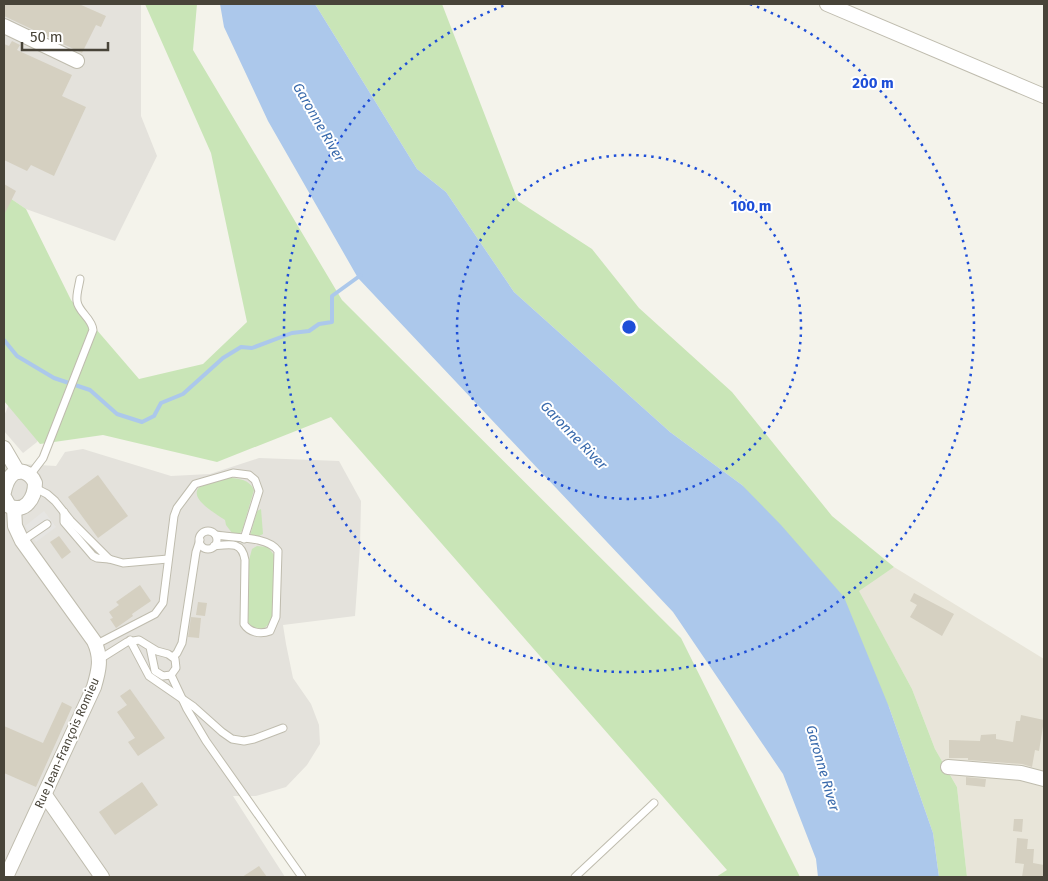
<svg xmlns="http://www.w3.org/2000/svg" width="1048" height="881" viewBox="0 0 1048 881" font-family="'Fira Sans',sans-serif">
<style>
.residential{fill:#e8e5d9}
.industrial{fill:#e4e2dc}
.green{fill:#c9e5b7}
.parking{fill:#e6e5e2}
.water{fill:#acc8eb}
.lines{fill:none;stroke-linecap:round;stroke-linejoin:round}
.stream{stroke:#acc8eb;stroke-width:4}
.building{fill:#d5d0c1}
.lane-casing{stroke:#bfbcae;stroke-width:9}
.street-casing{stroke:#bfbcae;stroke-width:16}
.lane{stroke:#fff;stroke-width:7}
.street{stroke:#fff;stroke-width:14}
.ring{fill:none;stroke:#1d4ed8;stroke-width:2.5;stroke-dasharray:2.5 5}
.labels{text-anchor:middle;stroke-width:4;stroke-linejoin:round;paint-order:stroke}
.street-label{font-size:12px;fill:#484439;stroke:#fff}
.water-label{font-size:14px;font-style:italic;fill:#396aac;stroke:#fff}
.centre{fill:#1d4ed8;stroke:#fff;stroke-width:2.5}
.ring-label{font-size:15px;text-anchor:middle;font-weight:bold;fill:#1d4ed8;stroke:#fff;stroke-width:4;stroke-linejoin:round;paint-order:stroke}
</style>
<rect width="100%" height="100%" fill="#f4f3eb"/>
<polygon class="residential" points="894,567 1044,659 1044,877 967,877 957,787 935,749 912,689 858,590"/>
<g class="industrial">
<polygon points="4,4 141,4 141,116 157,156 115,241 26,209 4,194"/>
<polygon points="12,397 48,411 37,442 23,453 4,431 4,416"/>
<polygon points="83,449 171,476 210,474 259,458 339,461 361,501 360,546 355,616 283,625 286,644 293,678 311,704 319,725 320,744 307,765 286,787 256,796 233,796 285,877 4,877 4,463 56,466 65,452"/>
</g>
<g class="green">
<polygon points="145,4 197,4 193,50 342,300 681,638 800,877 716,877 727,870 331,417 217,462 103,435 40,444 4,401 4,194 26,209 71,300 139,379 203,364 247,322 211,153"/>
<polygon points="315,4 442,4 518,201 592,249 639,308 732,392 832,516 894,567 859,591 912,689 935,749 957,787 967,877 939,877 933,833 889,707 742,485 670,432 514,292 446,192 417,169"/>
<path d="M 228,478 C 239,478 250,480 254,490 L 242,531 L 239,534 L 232,533 L 226,525 L 225,520 C 218,515 185,497 201,486 C 208,482 220,481 228,478 Z"/>
<polygon points="261,509 263,534 257,537 250,536 257,511"/>
<path d="M 257,546 L 268,547 L 274,555 L 272,619 C 267,631 253,633 247,620 L 249,560 L 252,549 Z"/>
</g>
<polygon class="parking" points="44,511 56,527 36,542 25,526"/>
<polygon class="water" points="220,4 315,4 417,169 446,192 514,292 670,432 742,485 781,525 844,597 889,707 933,833 939,877 818,877 816,859 783,774 673,612 358,278 268,121 224,27"/>
<g class="lines">
<polyline class="stream" points="4,340 17,356 54,378 90,390 117,414 142,422 154,416 161,403 183,394 223,358 241,347 252,348 292,333 309,331 319,324 332,322 332,296 361,275"/>
</g>
<g class="building">
<polygon points="4,4 79,4 106,16 101,27 96,25 82,53 4,16"/>
<polygon points="12,41 20,45 17,50 72,75 62,96 86,107 54,176 31,165 27,171 4,160 4,44 9,46"/>
<polygon points="4,184 16,191 4,215"/>
<polygon points="98,475 128,516 98,538 68,497"/>
<polygon points="59,536 71,552 62,559 50,542"/>
<polygon points="140,585 151,601 132,614 133,616 116,628 110,619 113,618 109,612 119,605 116,602"/>
<polygon points="914,593 954,614 942,636 910,617 917,605 910,601"/>
<polygon points="198,602 207,603 205,616 196,615"/>
<polygon points="191,617 201,618 199,638 188,637"/>
<polygon points="130,689 165,738 138,756 128,742 135,738 117,712 127,705 120,696"/>
<polygon points="62,702 72,707 36,787 4,773 4,726 43,743"/>
<polygon points="1021,715 1044,720 1039,751 1035,750 1032,767 1022,764 968,760 968,758 949,758 949,740 980,741 981,735 996,734 996,739 1013,742 1016,721 1020,721"/>
<polygon points="966,777 986,779 985,787 966,785"/>
<polygon points="142,782 158,805 115,835 99,812"/>
<polygon points="1014,819 1023,819 1022,832 1013,831"/>
<polygon points="1017,838 1028,839 1027,849 1034,849 1033,863 1044,865 1044,877 1022,877 1024,864 1015,863"/>
<polygon points="259,866 267,877 242,877"/>
</g>
<g class="lines">
<g class="lane-casing">
<g id="lane">
<path d="M 30,475 L 43,458 L 93,330 C 92,318 78,312 77,301 C 76,294 79,286 80,279"/>
<polyline points="35,488 47,494 55,501 71,521 109,559 123,563 168,559"/>
<polyline points="64,512 64,522 93,556 97,558 109,559"/>
<circle cx="208" cy="540" r="9"/>
<polyline points="22,541 47,524"/>
<path d="M 214,546 C 230,544 242,541 245,560 L 244,624 C 249,632 260,635 270,631 L 276,617 L 278,551 C 268,536 233,538 216,535"/>
<polyline points="130,640 149,676 194,707 222,732 232,739 244,741 254,739 283,728"/>
<polyline points="95,645 155,614 163,603 174,516 177,508 195,484 233,473 249,475 255,480 259,491 244,539"/>
<polyline points="173,657 177,653 182,643 196,552 200,540"/>
<polyline points="100,659 127,642 139,640 157,651 168,654 175,659 176,668 171,675 163,676 155,671 150,647"/>
<polyline points="171,675 187,709 206,741 302,877"/>
<polyline points="575,877 654,803"/>
</g>
</g>
<g class="street-casing">
<g id="street">
<polyline points="827,4 1044,96"/>
<polyline points="4,26 77,61"/>
<polyline points="4,448 18,472"/>
<path d="M 4,492 C 5,487 7,481 10,477 C 18,466 31,473 35,483 C 35,498 25,514 9,506 L 4,497"/>
<polyline points="948,767 1021,773 1044,779"/>
<polyline points="45,795 102,877"/>
<path d="M 6,877 L 94,687 C 99,670 102,658 94,641 L 22,541 L 15,526 L 14,508"/>
</g>
</g>
<use href="#lane" class="lane"/>
<use href="#street" class="street"/>
</g>
<g class="ring">
<circle cx="629" cy="327" r="172"/>
<path d="M750 4A345 345 0 1 1 508 4"/>
</g>
<g class="labels">
<g class="street-label">
<text transform="translate(67 743) rotate(-66)" y="4">Rue Jean-François Romieu</text>
</g>
<g class="water-label">
<text transform="translate(319 122) rotate(60)" y="5">Garonne River</text>
<text transform="translate(574 435) rotate(46)" y="5">Garonne River</text>
<text transform="translate(823 768) rotate(74)" y="5">Garonne River</text>
</g>
</g>
<circle cx="629" cy="327" r="8" class="centre"/>
<g class="ring-label">
<text x="873" y="88">200 m</text>
<text x="751" y="211">100 m</text>
</g>
<rect width="1048" height="881" fill="none" stroke="#484439" stroke-width="10"/>
<path d="M22 42v8h86v-8" fill="none" stroke="#484439" stroke-width="2.5"/>
<text x="30" y="42" font-size="15" fill="#484439" stroke="#ffffff" stroke-width="4" paint-order="stroke">50 m</text>
</svg>
